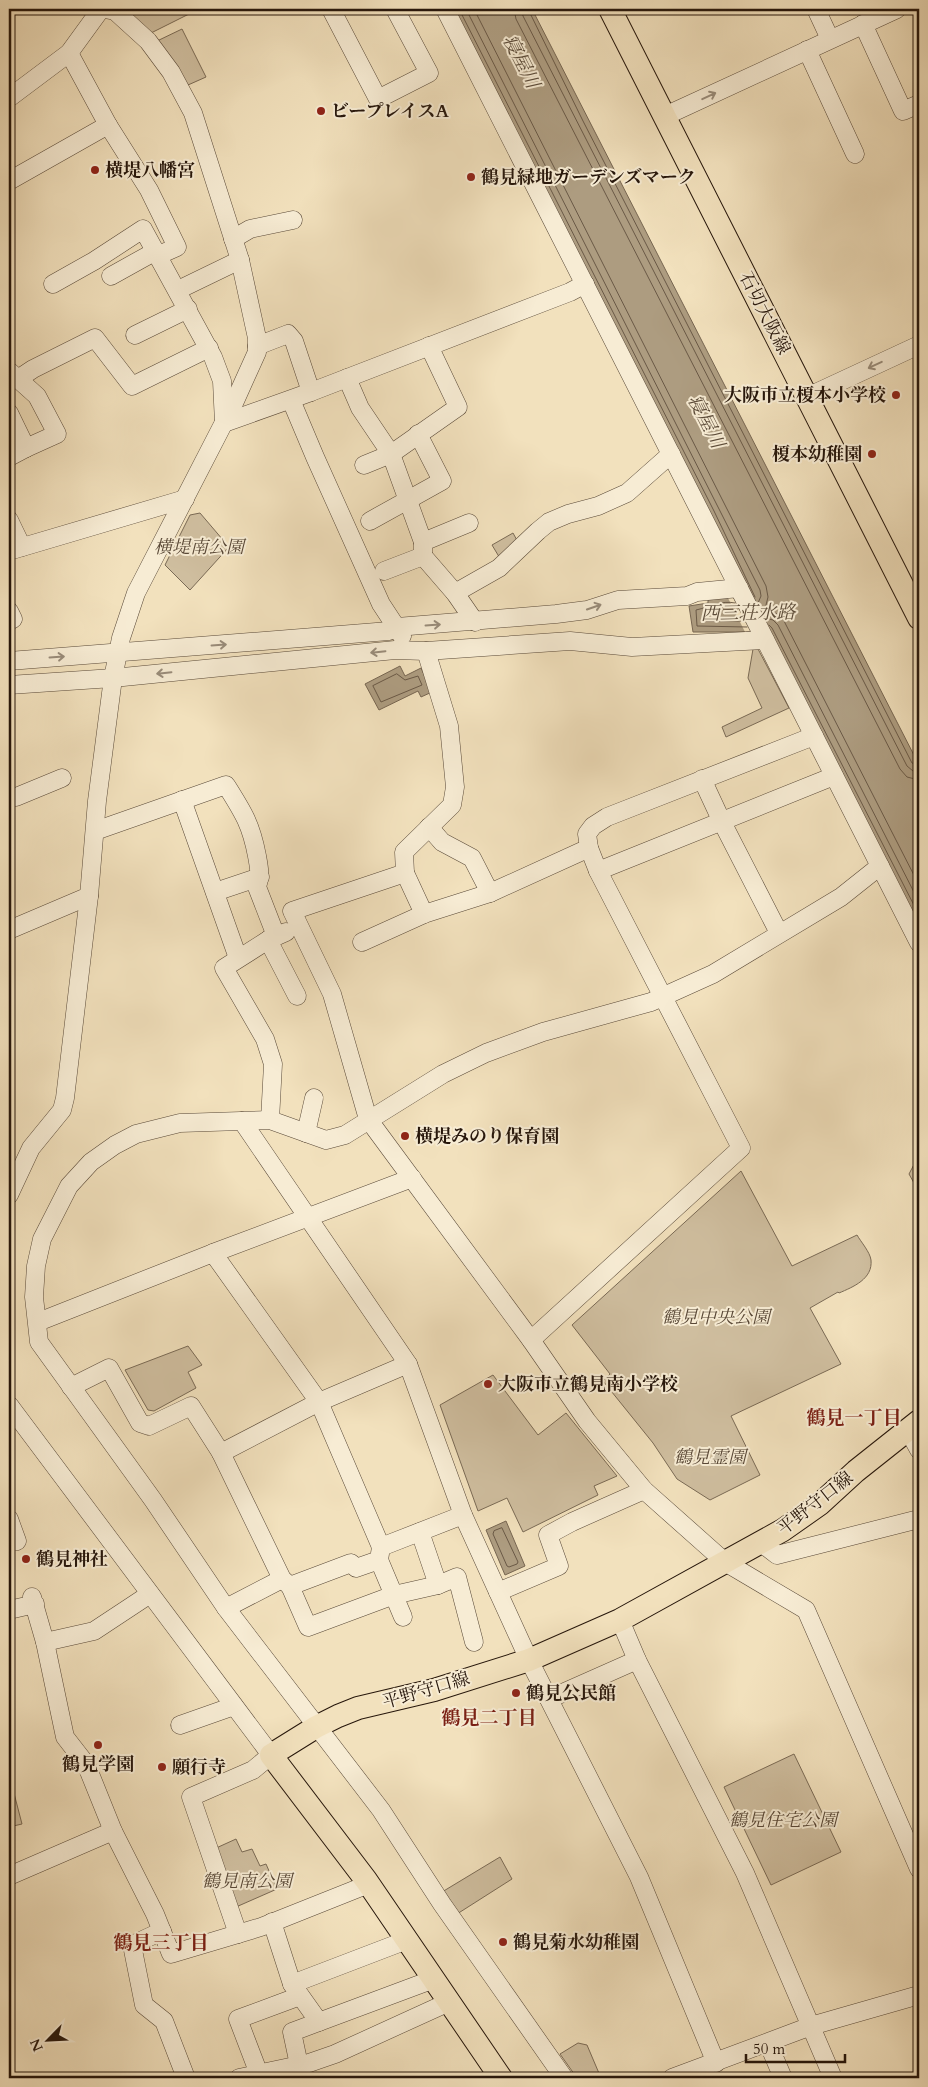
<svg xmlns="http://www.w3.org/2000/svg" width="928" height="2087" viewBox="0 0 928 2087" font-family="Cardo,'Noto Serif JP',serif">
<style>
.green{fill:#cfbe9f;stroke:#7a6a55}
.water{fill:#ad9c80;stroke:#776651}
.pier{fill:#f2e1bd}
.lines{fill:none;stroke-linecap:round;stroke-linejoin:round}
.shore{stroke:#6a5946;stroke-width:1}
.minor-casing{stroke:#594938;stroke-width:19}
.major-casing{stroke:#26160b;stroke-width:24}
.minor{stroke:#f7ecd4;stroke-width:18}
.major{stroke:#f2e1bd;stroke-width:22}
.oneway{stroke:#998c7a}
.poi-dot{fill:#8f2418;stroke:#f7ecd4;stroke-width:2}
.labels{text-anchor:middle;stroke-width:4;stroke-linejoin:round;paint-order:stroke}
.poi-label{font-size:18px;font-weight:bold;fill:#26160b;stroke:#f7ecd4;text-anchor:start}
.street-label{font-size:18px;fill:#26160b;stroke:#f7ecd4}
.park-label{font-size:18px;font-style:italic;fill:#594837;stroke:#f7ecd4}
.water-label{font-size:19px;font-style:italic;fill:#5c4c3a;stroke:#f7ecd4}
.neighbourhood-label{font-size:19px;font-weight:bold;fill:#7a1f14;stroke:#f7ecd4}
</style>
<rect width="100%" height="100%" fill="#f2e1bd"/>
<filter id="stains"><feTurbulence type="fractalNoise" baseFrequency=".004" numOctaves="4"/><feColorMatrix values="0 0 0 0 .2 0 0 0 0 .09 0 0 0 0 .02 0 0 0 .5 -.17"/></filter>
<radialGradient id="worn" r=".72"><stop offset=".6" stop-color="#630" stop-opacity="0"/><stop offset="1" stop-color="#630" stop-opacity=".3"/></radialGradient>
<g class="green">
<polygon points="124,9 199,9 151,33"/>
<polygon points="182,29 206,77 188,85 155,42"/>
<polygon points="200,513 229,547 190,590 165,565 190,515"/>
<polygon points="513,533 519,544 501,560 492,545"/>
<polygon points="753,649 758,649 789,708 726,737 722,727 762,708 748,678"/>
<polygon points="919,1155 919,1192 909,1174"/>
<path d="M 741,1171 L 792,1266 L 857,1235 C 861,1242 870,1252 871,1260 C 873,1279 853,1287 839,1293 L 838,1292 L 810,1308 L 841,1364 L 731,1416 L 760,1475 L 710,1500 L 677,1479 L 653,1443 L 603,1381 L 610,1374 L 572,1325 Z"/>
<polygon points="188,1346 202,1365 188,1372 196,1388 154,1411 148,1410 125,1370"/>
<polygon points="493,1375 538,1435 566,1413 617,1476 594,1486 598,1495 523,1532 507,1498 478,1511 440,1405"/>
<polygon points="794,1754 841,1852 771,1885 724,1787"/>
<polygon points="9,1774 22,1824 9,1827 9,1773"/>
<polygon points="236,1839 242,1852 252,1849 260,1866 266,1864 277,1889 236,1907 214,1849"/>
<polygon points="500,1857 512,1879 457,1914 442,1892"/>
<polygon points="578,2043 587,2045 601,2078 577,2078 560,2054"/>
</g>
<g class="water">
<polygon points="453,9 532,9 919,765 919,926 767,630 741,632 693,632 689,606 708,603 708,599 735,598"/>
<polygon points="400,666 405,676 421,668 432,692 421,697 418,691 379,710 365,684"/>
<polygon points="506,1521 525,1566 505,1575 486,1530"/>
</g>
<polygon class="pier" points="727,596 732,596 750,631 745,632"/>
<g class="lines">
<g class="shore">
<polyline points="459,9 714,511 755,597"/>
<polyline points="466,9 760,590 761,596 758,603"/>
<polyline points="474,9 766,586 768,597 765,609 777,614 784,621 919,885"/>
<polyline points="514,9 516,19 900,769 907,777 919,780"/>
<polyline points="521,9 523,16 907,766 913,771 919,773"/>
<polyline points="528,9 583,121 912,763 919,766"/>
<path d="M 735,603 C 721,600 710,607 696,610 L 697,626 L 747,627"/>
<polyline points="738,609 718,610 712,613 703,615 702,619 705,621 744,621"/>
<polyline points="765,618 773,620 778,625 919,902"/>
<polyline points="769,625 772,628 919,915"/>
<polygon points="397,674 405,680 418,676 422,685 381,702 373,686"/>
<polygon points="502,1528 518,1562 517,1564 509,1567 507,1566 493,1534 494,1531"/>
</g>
<g class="minor-casing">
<g id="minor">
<polyline points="331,9 378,99 429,73 395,9"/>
<polyline points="445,9 919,943"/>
<polyline points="816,9 830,39"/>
<polyline points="863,24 903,111 919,104"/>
<polyline points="807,50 855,154"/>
<polyline points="69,53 108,125 149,190 177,247 159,255"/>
<polyline points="9,98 69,53 101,9"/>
<polyline points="665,116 897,9"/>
<polyline points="9,181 108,125"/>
<polyline points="233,239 250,229 293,220"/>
<polyline points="111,276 156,251"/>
<polyline points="53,284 94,261 143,229 213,357 222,381 224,423 311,392 570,292 585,284"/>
<polyline points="178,290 240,260"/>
<polyline points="135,335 188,309"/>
<polyline points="257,346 288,334 294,341 311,392"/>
<polyline points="9,371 18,379 33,369 95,338 132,386 209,348"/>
<polyline points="347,378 360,408 391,454 423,542"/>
<polyline points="18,379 37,396 57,434 26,448"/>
<polyline points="807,397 919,345"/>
<polyline points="291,400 315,457 381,604 402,636"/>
<polyline points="9,413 26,448 9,457"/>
<polyline points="364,465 391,454 458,407 429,346"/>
<polyline points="9,520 22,547"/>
<polyline points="370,521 442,481 418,434"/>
<polyline points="9,551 185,499"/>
<polyline points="423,556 455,593 475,622"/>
<polyline points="384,571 423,556 423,542 469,523"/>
<polyline points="455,593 499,568 538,531 549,522 568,514 598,506 627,493 671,454"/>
<polyline points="9,611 13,619 9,621"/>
<polyline points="426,651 449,726 455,787 452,805 404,852 405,873 292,911 332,994 368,1119 531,1340 587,1421 644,1490 725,1562 806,1610 919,1869"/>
<polyline points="9,661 389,631 397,627 556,614 587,610 618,600 687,596 697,592 739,588"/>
<polyline points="9,685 113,678 395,650 426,651 570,641 632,647 765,640"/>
<polyline points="702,779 722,822 779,933"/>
<polyline points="16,797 62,778"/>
<polyline points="182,800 238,958"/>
<polyline points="429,827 442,842 472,858 490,893"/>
<path d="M 95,831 L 226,785 C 243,812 251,824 257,856 C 259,867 261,876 257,887 L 276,936"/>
<polyline points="598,871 834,776"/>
<polyline points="405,873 424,914"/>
<polyline points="215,892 260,877"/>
<polyline points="9,930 89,896"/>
<polyline points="268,940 297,996"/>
<polyline points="362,942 424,914 490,893 589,848"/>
<polyline points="270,1120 273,1064 265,1039 224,968 268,940 286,932"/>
<polyline points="242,1121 408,1364 463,1515 529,1660 639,1877 716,2063"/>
<polyline points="306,1133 314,1098"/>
<polyline points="9,1195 31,1148 62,1110 65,1098 89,896 97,801 113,678 121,638 136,593 234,403 257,352 257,338 240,260 193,113 171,72 148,41 115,11 105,9"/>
<polyline points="213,1253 412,1178"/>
<polyline points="38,1322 213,1253 319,1402 381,1547"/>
<polyline points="531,1340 741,1148 598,871 589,848 587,834 593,826 607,817 814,736"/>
<polyline points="71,1387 109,1368 140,1423 149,1426 191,1406 221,1453 282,1579 290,1586 351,1563 356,1568 379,1560 381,1547 463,1515"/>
<polyline points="9,1405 271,1755 253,1770 191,1797 238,1934"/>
<polyline points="908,1430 919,1450"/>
<polyline points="221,1453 319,1402 408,1364"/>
<polyline points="9,1519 17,1541"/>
<polyline points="420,1532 438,1585"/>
<polyline points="760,1542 777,1555 919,1519"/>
<polyline points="379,1560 403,1617"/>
<polyline points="290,1586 308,1627 394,1595 438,1585 457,1577 474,1642"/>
<polyline points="498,1592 559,1566 548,1535 572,1522 644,1490"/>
<polyline points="32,1597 45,1642 65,1737 86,1764 113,1831 155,1914 171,1954 261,1927 369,1884"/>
<polyline points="226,1608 282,1579"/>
<polyline points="9,1610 35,1604"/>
<polyline points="620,1620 637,1660 745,1873 833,2078"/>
<polyline points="45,1642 94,1631 150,1594"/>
<polyline points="549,1699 637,1660"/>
<polyline points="180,1725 234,1706"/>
<polyline points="9,1876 113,1831"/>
<polyline points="272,1922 292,1984 319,2022"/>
<polyline points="162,1931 132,1945 144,2005 164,2021 186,2078"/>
<polyline points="292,1984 407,1940"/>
<polyline points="768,2043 783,2078"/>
<polyline points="299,2065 292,2032 434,1979"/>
<polyline points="259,2074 238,2019 300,1996"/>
<polyline points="239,2078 309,2063 335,2054 449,2002"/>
<polyline points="564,2078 442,1904 381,1810 226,1608 153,1500 39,1342 34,1297 36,1266 42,1239 69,1186 91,1162 115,1145 136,1134 180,1123 270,1120 326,1140 345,1135 443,1074 486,1053 543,1032 651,1002 713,974 841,897 880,866"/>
<polyline points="672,2078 811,2026 919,1995"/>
</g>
</g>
<g class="major-casing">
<g id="major">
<polyline points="610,9 919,618"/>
<polyline points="501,2078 366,1880 271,1755 316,1727 338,1716 358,1708 434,1690 529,1660 620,1620 783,1530 820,1504 856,1471 919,1421"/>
</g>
</g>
<use href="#minor" class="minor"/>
<use href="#major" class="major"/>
</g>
<defs><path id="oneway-shaft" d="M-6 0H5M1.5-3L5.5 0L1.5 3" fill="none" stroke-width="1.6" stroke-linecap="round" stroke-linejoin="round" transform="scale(1.25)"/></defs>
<g class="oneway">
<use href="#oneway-shaft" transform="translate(709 96) rotate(-25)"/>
<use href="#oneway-shaft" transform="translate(875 365) rotate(155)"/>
<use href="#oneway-shaft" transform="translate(594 607) rotate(-19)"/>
<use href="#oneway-shaft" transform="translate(433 625) rotate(-4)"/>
<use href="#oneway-shaft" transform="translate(219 645) rotate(-4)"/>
<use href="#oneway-shaft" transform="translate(378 652) rotate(174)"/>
<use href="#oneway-shaft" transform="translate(57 657) rotate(-4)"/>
<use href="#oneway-shaft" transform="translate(164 673) rotate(174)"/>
</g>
<g class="poi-dot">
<circle cx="321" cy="111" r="5"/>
<circle cx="95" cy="170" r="5"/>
<circle cx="471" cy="177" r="5"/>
<circle cx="896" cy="395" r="5"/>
<circle cx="872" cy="454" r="5"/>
<circle cx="405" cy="1136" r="5"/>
<circle cx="488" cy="1384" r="5"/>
<circle cx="26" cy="1559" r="5"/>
<circle cx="516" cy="1693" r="5"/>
<circle cx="98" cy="1745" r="5"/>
<circle cx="162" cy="1767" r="5"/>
<circle cx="503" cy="1942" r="5"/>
</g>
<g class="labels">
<g class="poi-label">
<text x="331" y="117">ビープレイスA</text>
<text x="105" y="176">横堤八幡宮</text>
<text x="481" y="183">鶴見緑地ガーデンズマーク</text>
<text x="886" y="401" text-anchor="end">大阪市立榎本小学校</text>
<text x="862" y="460" text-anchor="end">榎本幼稚園</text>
<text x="415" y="1142">横堤みのり保育園</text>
<text x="498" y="1390">大阪市立鶴見南小学校</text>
<text x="36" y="1565">鶴見神社</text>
<text x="526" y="1699">鶴見公民館</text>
<text x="98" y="1770" text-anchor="middle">鶴見学園</text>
<text x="172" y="1773">願行寺</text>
<text x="513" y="1948">鶴見菊水幼稚園</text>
</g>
<g class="street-label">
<text transform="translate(765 313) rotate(63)" y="6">石切大阪線</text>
<text transform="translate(815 1503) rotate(-38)" y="6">平野守口線</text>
<text transform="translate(426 1690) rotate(-16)" y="6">平野守口線</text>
</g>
<g class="park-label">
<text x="199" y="553">横堤南公園</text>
<text x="716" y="1323">鶴見中央公園</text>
<text x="710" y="1463">鶴見霊園</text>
<text x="783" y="1826">鶴見住宅公園</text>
<text x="247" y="1887">鶴見南公園</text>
</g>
<g class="water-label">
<text transform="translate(522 61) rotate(63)" y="7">寝屋川</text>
<text transform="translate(707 421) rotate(63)" y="7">寝屋川</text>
<text transform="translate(748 612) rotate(-1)" y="7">西三荘水路</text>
</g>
<g class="neighbourhood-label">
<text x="854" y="1424">鶴見一丁目</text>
<text x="489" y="1724">鶴見二丁目</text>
<text x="161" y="1949">鶴見三丁目</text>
</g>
</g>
<rect width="928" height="2087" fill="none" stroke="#f2e1bd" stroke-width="30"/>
<rect x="10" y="10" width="908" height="2067" fill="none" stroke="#26160b" stroke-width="2.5"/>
<rect x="15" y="15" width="898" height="2057" fill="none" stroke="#26160b"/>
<g transform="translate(48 2040) rotate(246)" stroke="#f7ecd4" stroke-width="4" paint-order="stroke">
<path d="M0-4L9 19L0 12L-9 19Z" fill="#26160b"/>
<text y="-8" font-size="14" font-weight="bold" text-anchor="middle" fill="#26160b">N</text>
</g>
<path d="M746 2054v8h99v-8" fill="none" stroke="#26160b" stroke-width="2.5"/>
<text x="753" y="2054" font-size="15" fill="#26160b" stroke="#f7ecd4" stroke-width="4" paint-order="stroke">50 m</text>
<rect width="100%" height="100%" filter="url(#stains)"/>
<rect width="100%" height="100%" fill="url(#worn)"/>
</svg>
